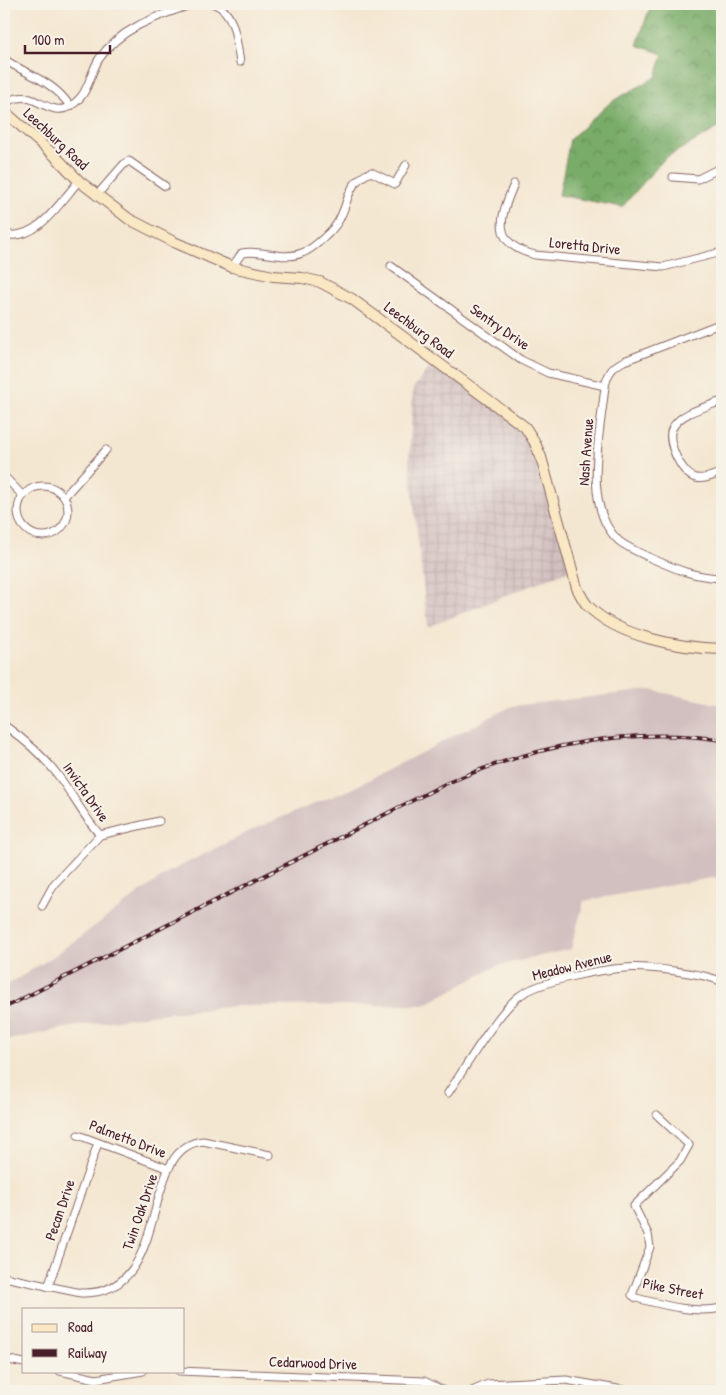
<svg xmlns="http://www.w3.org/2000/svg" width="726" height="1395" viewBox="0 0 726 1395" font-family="'Patrick Hand',sans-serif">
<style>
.industrial{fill:url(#industrial-grid)}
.railway{fill:#d2bfbf}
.forest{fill:url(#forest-crowns);stroke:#61664a}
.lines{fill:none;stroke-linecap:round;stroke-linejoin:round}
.street-casing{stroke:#866565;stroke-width:9}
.secondary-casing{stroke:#866565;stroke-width:12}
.street{stroke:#fff;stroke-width:7}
.secondary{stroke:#fae7c3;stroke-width:10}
.rail-casing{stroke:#4a1f2b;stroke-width:4}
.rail{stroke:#f7f3e8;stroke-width:2;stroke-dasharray:5.5;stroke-linecap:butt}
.labels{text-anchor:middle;stroke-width:4.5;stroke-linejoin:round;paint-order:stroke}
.street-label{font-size:15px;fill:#4a1f2b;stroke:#f7f3e8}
</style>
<defs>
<pattern id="industrial-grid" width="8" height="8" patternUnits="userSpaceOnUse" patternTransform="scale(1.25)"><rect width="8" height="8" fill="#d2bfbf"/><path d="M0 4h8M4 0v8" fill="none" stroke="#b6a4a4"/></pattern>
<pattern id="forest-crowns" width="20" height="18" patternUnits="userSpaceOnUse" patternTransform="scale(1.25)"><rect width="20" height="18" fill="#78ac68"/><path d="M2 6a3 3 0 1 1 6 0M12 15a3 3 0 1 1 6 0" fill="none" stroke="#648b56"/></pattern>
</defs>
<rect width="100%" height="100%" fill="#f7f3e8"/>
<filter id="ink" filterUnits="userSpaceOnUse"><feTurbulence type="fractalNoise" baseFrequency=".02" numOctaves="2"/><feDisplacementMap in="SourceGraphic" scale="10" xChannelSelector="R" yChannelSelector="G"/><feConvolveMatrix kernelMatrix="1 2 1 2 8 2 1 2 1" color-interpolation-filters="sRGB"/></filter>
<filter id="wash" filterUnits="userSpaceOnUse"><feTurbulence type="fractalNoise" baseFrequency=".0096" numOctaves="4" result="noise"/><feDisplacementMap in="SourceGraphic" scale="20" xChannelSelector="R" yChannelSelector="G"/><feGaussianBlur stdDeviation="1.12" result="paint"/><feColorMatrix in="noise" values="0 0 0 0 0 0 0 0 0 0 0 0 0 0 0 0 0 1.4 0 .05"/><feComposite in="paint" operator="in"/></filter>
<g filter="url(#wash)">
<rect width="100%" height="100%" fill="#f4e7d1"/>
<polygon class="industrial" points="435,360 530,434 572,569 428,627 409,460 413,389"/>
<polygon class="railway" points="651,690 722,705 722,876 584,901 571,949 497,966 424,1005 238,1006 150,1015 65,1028 4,1041 4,987 54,956 167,873 256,828 351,789 512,706"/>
<polygon class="forest" points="651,4 722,4 722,126 665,158 622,207 559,195 570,139 611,102 656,77 663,54 637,45"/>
</g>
<g filter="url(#ink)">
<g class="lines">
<g class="street-casing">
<g id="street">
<path d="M 214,4 C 236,12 236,42 240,62"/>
<path d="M 4,59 C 28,76 51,79 70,106"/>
<path d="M 4,103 C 8,102 13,98 18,98 C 37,94 52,119 72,105 C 89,94 89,75 99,59 C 121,27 158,16 193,4"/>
<polyline points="673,177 698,179 722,167"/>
<path d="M 514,184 C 500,217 490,244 535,255 L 663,267 L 722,252"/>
<polyline points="96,196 125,163 129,161 165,186"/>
<path d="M 4,234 C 36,243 60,202 79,181"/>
<polyline points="391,266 521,360 548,373 605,386"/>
<path d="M 232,267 L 242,253 C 261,249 283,261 302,253 C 312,250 334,230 339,220 C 350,200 346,183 371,172 L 395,184 L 406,165"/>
<path d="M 722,323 L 624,361 C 612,367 608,373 605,386 C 601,431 581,507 619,541 C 628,548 642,554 653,559 C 678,570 695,577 722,578"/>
<path d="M 722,401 C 707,407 680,412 672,429 C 666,442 682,475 696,478 C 705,480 714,475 722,472"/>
<polyline points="4,476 23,496"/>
<circle cx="43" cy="511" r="25"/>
<polyline points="64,497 106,450"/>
<path d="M 4,725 C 25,740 45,757 60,778 C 74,797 84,817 100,835"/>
<polyline points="100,835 159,821"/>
<polyline points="42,906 54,884 100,835"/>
<path d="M 448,1093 C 466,1067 495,1016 518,997 C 538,981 598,970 624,968 C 644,966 705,973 722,982"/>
<path d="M 657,1115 L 689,1145 L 680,1161 L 634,1206 L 648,1234 L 650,1247 L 632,1295 L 636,1298 C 664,1305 694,1314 722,1308"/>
<polyline points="78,1135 169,1169"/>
<path d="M 4,1277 L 81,1293 C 176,1296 136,1147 203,1141 L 270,1155"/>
<polyline points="48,1287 98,1143"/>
<polyline points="4,1359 24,1363"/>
<polyline points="60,1371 96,1379 143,1371"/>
<polyline points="179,1371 424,1381 444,1391"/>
<polyline points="472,1391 488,1384 566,1380 629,1391"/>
</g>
</g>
<g class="secondary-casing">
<path id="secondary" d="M 4,111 L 55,156 L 79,181 L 129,219 L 174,242 L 232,267 L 273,276 L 302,278 L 320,282 L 352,299 L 525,427 L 534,441 L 541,457 L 577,588 C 580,594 583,600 587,605 C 617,637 680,648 722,649"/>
</g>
<use href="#street" class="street"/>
<use href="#secondary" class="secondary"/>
<g class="rail-casing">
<path id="rail" d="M 4,1008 L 445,784 C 533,746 626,726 722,740"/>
</g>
<use href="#rail" class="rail"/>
</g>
</g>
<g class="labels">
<g class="street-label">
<text transform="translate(56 139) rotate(43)" y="5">Leechburg Road</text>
<text transform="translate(585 246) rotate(6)" y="5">Loretta Drive</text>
<text transform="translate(500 327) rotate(35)" y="5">Sentry Drive</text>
<text transform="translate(419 330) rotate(37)" y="5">Leechburg Road</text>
<text transform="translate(586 452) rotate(-86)" y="5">Nash Avenue</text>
<text transform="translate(86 792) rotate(55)" y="5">Invicta Drive</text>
<text transform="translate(572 966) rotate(-14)" y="5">Meadow Avenue</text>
<text transform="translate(128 1139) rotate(21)" y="5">Palmetto Drive</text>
<text transform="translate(60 1210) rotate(-71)" y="5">Pecan Drive</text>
<text transform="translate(140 1212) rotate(-71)" y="5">Twin Oak Drive</text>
<text transform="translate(673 1289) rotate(11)" y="5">Pike Street</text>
<text transform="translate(313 1363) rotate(2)" y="5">Cedarwood Drive</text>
</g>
</g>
<rect width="726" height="1395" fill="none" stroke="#f7f3e8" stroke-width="20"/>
<rect x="22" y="1308" width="162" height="65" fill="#f7f3e8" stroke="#b29e9c"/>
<rect x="32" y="1324" width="25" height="8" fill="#fae7c3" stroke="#b29e9c"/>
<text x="68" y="1332" font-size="15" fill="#4a1f2b">Road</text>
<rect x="32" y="1349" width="25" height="8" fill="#4a1f2b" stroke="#b29e9c"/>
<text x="68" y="1358" font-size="15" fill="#4a1f2b">Railway</text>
<path d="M25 45v8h85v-8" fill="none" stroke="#4a1f2b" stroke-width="2.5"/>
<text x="32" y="45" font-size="15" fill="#4a1f2b" stroke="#f7f3e8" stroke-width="4" paint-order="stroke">100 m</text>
</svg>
